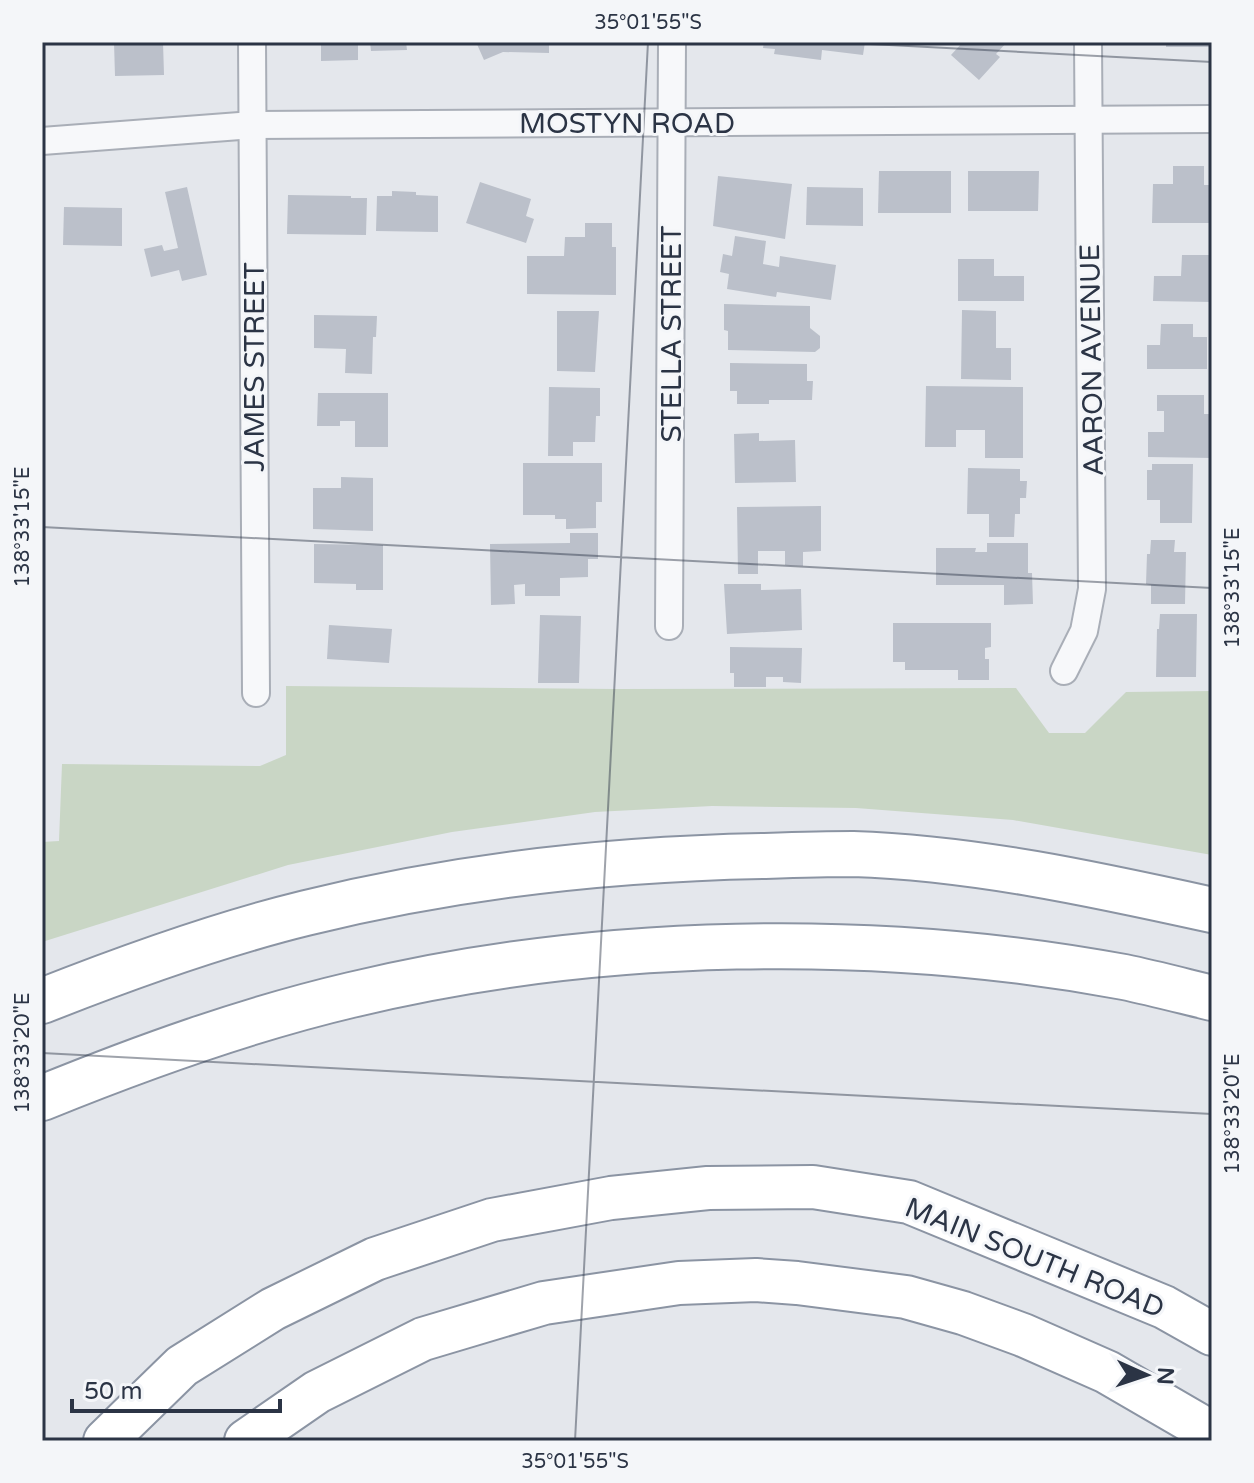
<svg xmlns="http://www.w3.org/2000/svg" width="1254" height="1483" viewBox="0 0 1254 1483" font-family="'Varela Round',sans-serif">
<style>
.green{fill:#c9d6c5}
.building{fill:#bbc0ca}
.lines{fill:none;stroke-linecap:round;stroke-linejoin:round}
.minor-casing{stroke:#a9aeb7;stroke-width:30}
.trunk-casing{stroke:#8b94a3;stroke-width:46}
.motorway-casing{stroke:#8b94a3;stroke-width:48}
.minor{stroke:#f7f8fa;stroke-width:26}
.trunk{stroke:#fff;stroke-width:42}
.motorway{stroke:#fff;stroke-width:44}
.ticks{fill:none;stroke:#2b3445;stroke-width:2;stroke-opacity:0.45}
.labels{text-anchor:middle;stroke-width:6;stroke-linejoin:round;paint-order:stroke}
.street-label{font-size:28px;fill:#2b3445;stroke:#f4f6f9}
.neatline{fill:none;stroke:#2b3445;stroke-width:3}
.ticks-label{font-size:20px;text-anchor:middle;fill:#2b3445}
</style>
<rect width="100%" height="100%" fill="#e4e7ec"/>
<polygon class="green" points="286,686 615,689 1016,688 1049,733 1085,733 1126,692 1212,691 1212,855 1013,820 856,808 712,806 595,812 452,832 288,865 42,942 42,842 59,841 62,764 260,766 286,755"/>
<g class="building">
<polygon points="114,42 163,42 164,75 115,76"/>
<polygon points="321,42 358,42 358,60 321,61"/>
<polygon points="370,42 406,42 407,50 371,51"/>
<polygon points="476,42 549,42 549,53 503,52 484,60"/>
<polygon points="764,42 865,42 863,55 822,50 821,60 774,54 775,49 763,48"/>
<polygon points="963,42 1007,42 996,54 1000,57 979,80 951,55"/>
<rect x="1166" y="42" width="46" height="5"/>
<polygon points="1173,166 1204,166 1204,185 1212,185 1212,223 1152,223 1153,184 1173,184"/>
<polygon points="879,171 951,171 951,213 878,213"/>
<polygon points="968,171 1039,171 1038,211 968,211"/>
<polygon points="718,176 792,184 785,239 713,226"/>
<polygon points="480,182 531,199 526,216 534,219 526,243 466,223"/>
<polygon points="187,187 207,275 182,281 179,270 151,277 144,249 162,245 164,251 178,248 165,192"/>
<polygon points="807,187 863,188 863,226 806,225"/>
<polygon points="392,191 416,192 416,195 438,196 438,232 376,231 377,196 392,196"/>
<polygon points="288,195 351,196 351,198 367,198 366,235 287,234"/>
<polygon points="64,207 122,208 122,246 63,245"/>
<polygon points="585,223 612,223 612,247 616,247 616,295 527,294 527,256 564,256 565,237 585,237"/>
<polygon points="735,236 766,241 763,264 779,267 780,256 836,265 831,300 777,292 776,297 727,289 729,274 720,272 723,254 732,256"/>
<polygon points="1182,255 1212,255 1212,302 1153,301 1154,276 1181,276"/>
<polygon points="958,259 994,259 994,276 1024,276 1024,301 958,301"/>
<polygon points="724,304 810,306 810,328 820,336 820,348 815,352 728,350 728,331 724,330"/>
<polygon points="962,310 996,311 996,348 1011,348 1011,380 961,379"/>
<polygon points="557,311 599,311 595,372 557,371"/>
<polygon points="314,315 377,316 376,337 373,337 372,374 345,373 346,349 314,348"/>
<polygon points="1161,324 1193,324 1193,337 1207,337 1207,369 1147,369 1147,345 1160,345"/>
<polygon points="730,363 807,364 807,381 813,381 812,400 769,400 769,404 737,404 737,391 730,391"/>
<polygon points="926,386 1023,387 1023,458 985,458 985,430 956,430 956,447 925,447"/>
<polygon points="549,387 600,388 600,416 596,416 595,442 573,442 573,456 548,456"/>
<polygon points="318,393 388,393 388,447 355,447 355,421 340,421 340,426 317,426"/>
<polygon points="1157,395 1204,395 1204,414 1212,414 1212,458 1148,457 1148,432 1164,432 1164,411 1157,411"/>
<polygon points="759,433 759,441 795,440 796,482 735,483 734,434"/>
<polygon points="523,463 602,463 602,502 596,502 596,528 566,529 566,519 555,519 555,515 523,515"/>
<polygon points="1152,464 1193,464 1192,523 1160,523 1160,500 1147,500 1147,470 1152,470"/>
<polygon points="968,468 1020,469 1020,481 1027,481 1026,498 1020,498 1020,514 1015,514 1014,537 989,537 989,514 967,514"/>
<polygon points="341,477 373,478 373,531 313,529 313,488 341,488"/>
<polygon points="821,506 821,551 803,552 803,566 785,565 785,551 758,551 758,574 738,574 737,507"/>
<polygon points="570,533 598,533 598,559 588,559 588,577 560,578 560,596 525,596 525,584 514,585 515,604 491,605 490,544 570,543"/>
<polygon points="1151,540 1175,540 1174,552 1186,552 1185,604 1151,604 1151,585 1146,584 1147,554 1150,554"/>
<polygon points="987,543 1028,543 1028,573 1032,573 1033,604 1004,605 1004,585 936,585 936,548 976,548 975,552 987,552"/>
<polygon points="314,544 383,545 383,590 356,590 356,584 314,583"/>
<polygon points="724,584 761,584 761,590 801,589 802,630 727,634"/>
<polygon points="1160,614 1197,614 1196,677 1156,677 1157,629 1159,629"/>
<polygon points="540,615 581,616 579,683 538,683"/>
<polygon points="893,623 991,623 991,647 985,648 985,659 989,659 989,680 958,680 958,670 905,670 905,662 893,662"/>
<polygon points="329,625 392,629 389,663 327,659"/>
<polygon points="730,647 802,648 801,683 783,682 783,677 766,677 766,687 734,687 734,673 730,673"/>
</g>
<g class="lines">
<g class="minor-casing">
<g id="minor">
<polyline points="252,42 256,693"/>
<polyline points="42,141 253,125 1212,119"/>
<polyline points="669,626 672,42"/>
<polyline points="1064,671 1084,631 1092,589 1088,42"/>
</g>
</g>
<g class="trunk-casing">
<g id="trunk">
<polyline points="105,1441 182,1366 273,1309 375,1259 492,1220 611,1198 708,1188 813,1187 909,1202 1164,1307 1212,1334"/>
<polyline points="246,1441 317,1392 423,1339 544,1303 679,1283 756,1280 797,1283 906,1297 963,1313 1023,1335 1107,1372 1212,1433"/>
</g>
</g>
<g class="motorway-casing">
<g id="motorway">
<path d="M 42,1001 C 128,967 216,935 306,913 C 455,876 609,859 762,856 C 793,855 823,854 853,854 C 974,858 1094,884 1212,910"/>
<path d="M 42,1098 C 143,1057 245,1020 351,995 C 595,936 877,931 1124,977 C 1153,983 1183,991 1212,998"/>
</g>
</g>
<use href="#minor" class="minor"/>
<use href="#trunk" class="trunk"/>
<use href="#motorway" class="motorway"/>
</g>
<path class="ticks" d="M 832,42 L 1212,62M 42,527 L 1212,588M 42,1053 L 1212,1114M 575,1441 L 648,42"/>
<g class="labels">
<g class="street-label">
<text x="627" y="133">MOSTYN ROAD</text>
<text transform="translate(671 334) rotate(-90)" y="10">STELLA STREET</text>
<text transform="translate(1091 360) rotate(-91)" y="10">AARON AVENUE</text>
<text transform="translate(254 367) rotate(-90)" y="10">JAMES STREET</text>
<text transform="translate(1035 1257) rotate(22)" y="10">MAIN SOUTH ROAD</text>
</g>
</g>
<rect width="1254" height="1483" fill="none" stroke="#f4f6f9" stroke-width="88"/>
<g transform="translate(1146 1375) rotate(93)" stroke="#f4f6f9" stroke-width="6" paint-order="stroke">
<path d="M0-6L14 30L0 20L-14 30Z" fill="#2b3445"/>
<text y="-12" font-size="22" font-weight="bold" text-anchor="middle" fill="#2b3445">N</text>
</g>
<path d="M72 1399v12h208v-12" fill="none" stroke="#2b3445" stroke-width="4"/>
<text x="84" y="1399" font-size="24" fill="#2b3445" stroke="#f4f6f9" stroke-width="6" paint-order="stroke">50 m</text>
<rect x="44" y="44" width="1166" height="1395" class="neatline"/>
<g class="ticks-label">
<text x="648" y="29">35°01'55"S</text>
<text transform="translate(22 527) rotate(-90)" y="7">138°33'15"E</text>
<text transform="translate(1232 588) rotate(-90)" y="7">138°33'15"E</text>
<text transform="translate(22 1053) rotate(-90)" y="7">138°33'20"E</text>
<text transform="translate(1232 1114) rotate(-90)" y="7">138°33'20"E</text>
<text x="575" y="1468">35°01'55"S</text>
</g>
</svg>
